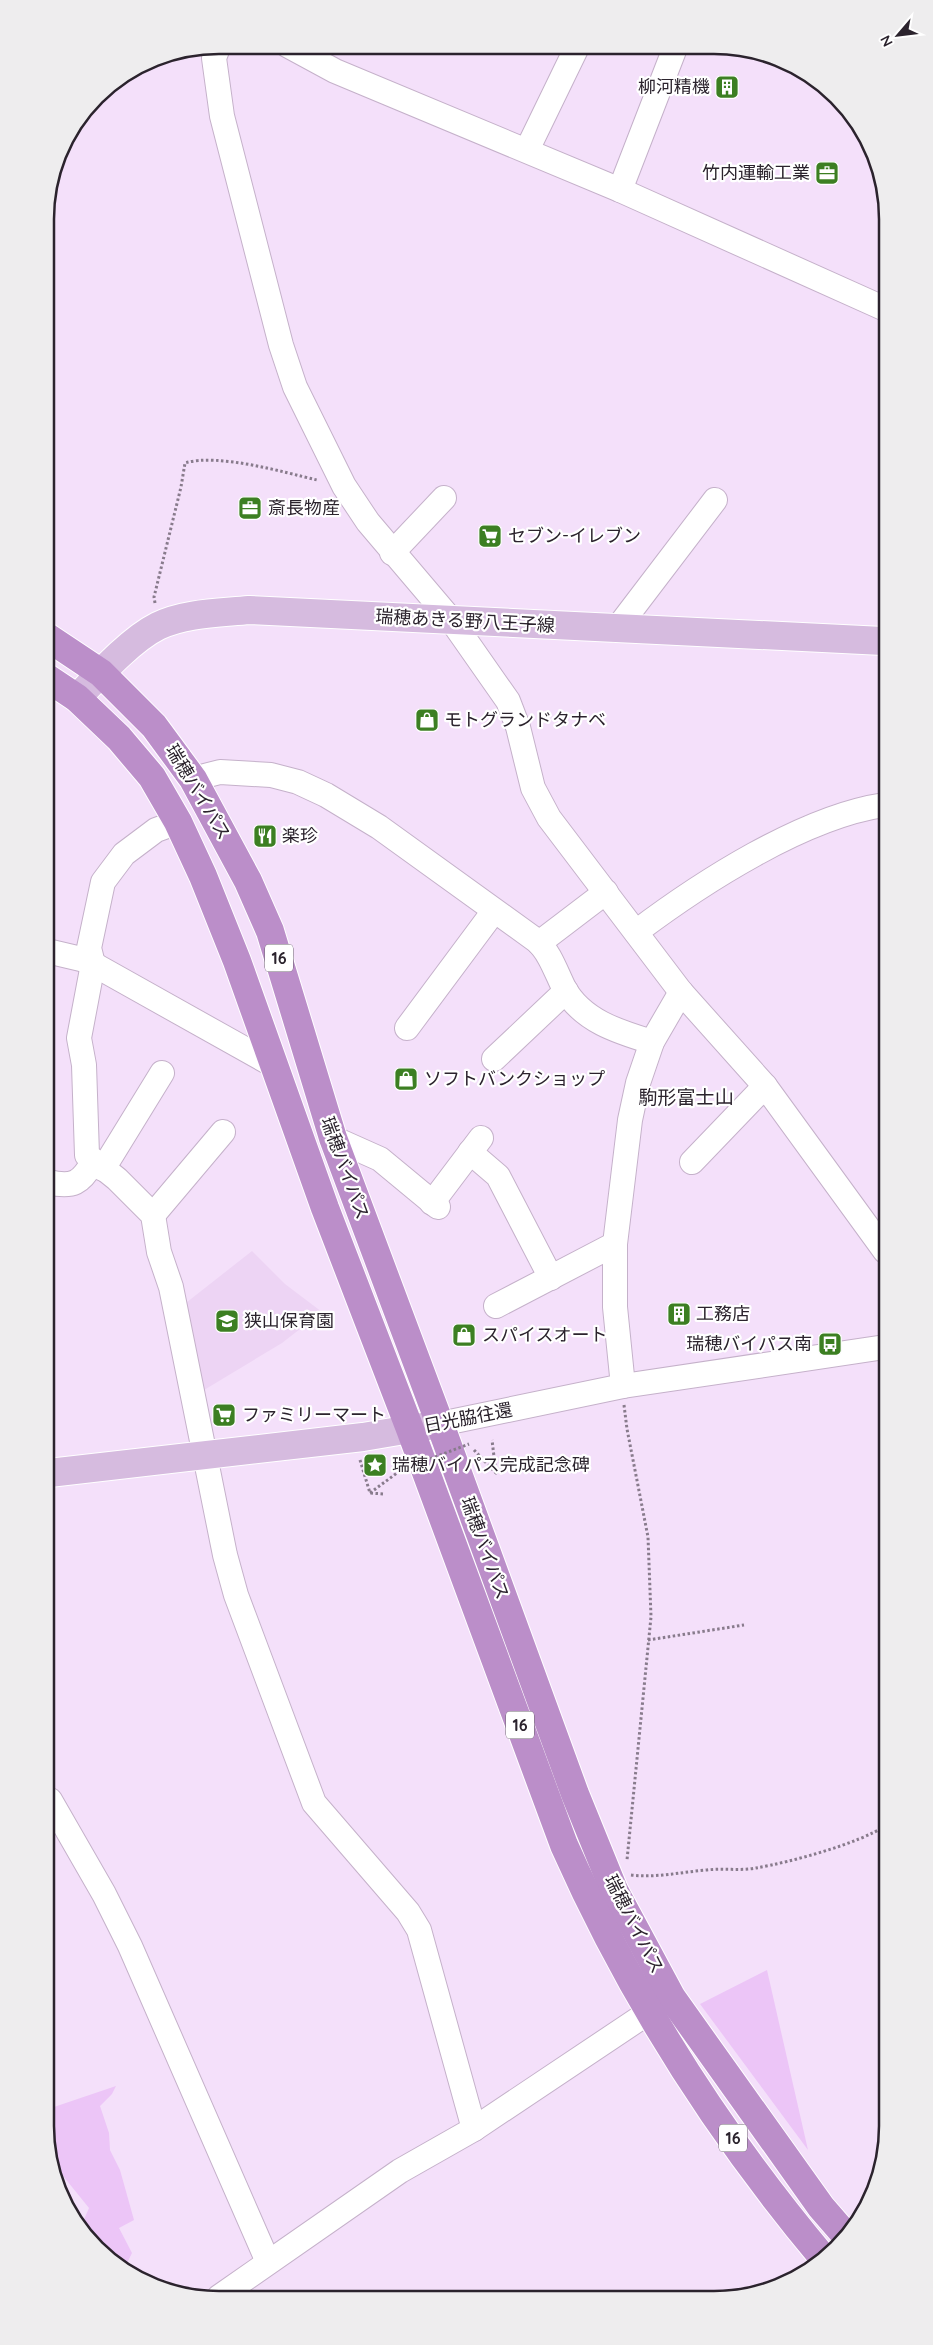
<svg xmlns="http://www.w3.org/2000/svg" width="933" height="2345" viewBox="0 0 933 2345" font-family="Quicksand,'Noto Sans JP',sans-serif">
<style>
.built{fill:#edd4f4}
.green{fill:#ecc5f7}
.lines{fill:none;stroke-linecap:round;stroke-linejoin:round}
.minor-casing{stroke:#c5b1ca;stroke-width:26}
.major-casing{stroke:#fff;stroke-width:30}
.highway-casing{stroke:#fff;stroke-width:30}
.path{stroke:#887b8c;stroke-width:3;stroke-dasharray:2.5 2.5;stroke-linecap:butt}
.minor{stroke:#fff;stroke-width:24}
.major{stroke:#d6bbdf;stroke-width:28}
.highway{stroke:#bb8ec9;stroke-width:28}
.path-bridge{stroke:#887b8c;stroke-width:3;stroke-dasharray:2.5 2.5;stroke-linecap:butt}
.labels{text-anchor:middle;stroke-width:4.5;stroke-linejoin:round;paint-order:stroke}
.shield{fill:#fff;stroke:#6b656c;stroke-width:1}
.shield-label{font-size:16px;font-weight:bold;fill:#2b232d}
.poi-label{font-size:18px;fill:#2b232d;stroke:#fff;text-anchor:start}
.street-label{font-size:18px;fill:#2b232d;stroke:#fff}
.neighbourhood-label{font-size:19px;fill:#2b232d;stroke:#fff}
.rim{fill:none;stroke:#2b232d;stroke-width:2.5}
</style>
<rect width="100%" height="100%" fill="#f4e0fa"/>
<polygon class="built" points="252,1251 285,1284 322,1312 282,1343 199,1393 182,1306"/>
<g class="green">
<polygon points="767,1970 808,2150 700,2004"/>
<polygon points="116,2086 112,2094 100,2106 109,2133 110,2150 120,2170 134,2220 119,2228 132,2253 127,2263 155,2287 142,2282 100,2252 82,2224 89,2208 51,2161 51,2108"/>
</g>
<g class="lines">
<g class="minor-casing">
<g id="minor">
<polyline points="219,45 214,58 222,116 281,345 295,387 344,486 368,522 452,621 508,701 518,727 533,788 549,818 681,992 765,1086 885,1251"/>
<polyline points="287,45 335,71 620,190 883,308"/>
<polyline points="527,150 577,47"/>
<polyline points="620,190 675,48"/>
<polyline points="392,553 444,498"/>
<polyline points="616,630 715,500"/>
<path d="M 193,779 L 220,772 L 271,775 L 298,782 L 326,795 L 379,827 L 537,941 C 550,953 556,972 564,988 C 582,1021 619,1032 652,1042"/>
<polyline points="178,822 156,830 124,854 103,882 89,948 93,964 79,1038 84,1065 87,1155 117,1179 153,1215 159,1252 171,1287 225,1555 236,1595 314,1803 408,1912 419,1930 474,2129"/>
<path d="M 636,932 C 701,883 803,817 884,805"/>
<polyline points="539,943 606,892"/>
<polyline points="47,951 81,959 93,964 275,1066"/>
<polyline points="407,1028 494,911"/>
<polyline points="494,1059 566,991"/>
<polyline points="333,1138 380,1159 438,1207"/>
<polyline points="470,1152 498,1176 551,1278"/>
<polyline points="692,1162 765,1086"/>
<polyline points="103,1169 162,1073"/>
<path d="M 48,1182 C 73,1188 81,1183 93,1162"/>
<polyline points="432,1203 481,1138"/>
<polyline points="153,1215 223,1132"/>
<polyline points="496,1306 615,1244"/>
<polyline points="623,1386 615,1307 615,1244 630,1120 638,1083 652,1042 681,992"/>
<polyline points="440,1424 623,1386 885,1347"/>
<polyline points="50,1800 104,1894 130,1946 268,2262"/>
<polyline points="219,2297 400,2171 474,2129 664,2002"/>
</g>
</g>
<g class="major-casing">
<g id="major">
<path d="M 77,698 C 98,676 130,640 158,626 C 185,613 219,613 249,610 L 883,641"/>
<polyline points="49,1473 363,1437 440,1424"/>
</g>
</g>
<g class="highway-casing">
<g id="highway">
<polyline points="47,637 101,673 154,726 193,779 248,881 270,931 333,1138 440,1424 575,1794 614,1890 672,1998 821,2207 847,2237"/>
<path d="M 47,678 L 77,698 L 119,738 L 152,777 L 178,822 L 203,876 L 237,961 L 325,1208 L 410,1429 L 564,1845 C 630,1994 719,2134 824,2259"/>
</g>
</g>
<g class="path">
<path d="M 155,603 L 154,597 L 181,487 L 185,463 C 218,453 283,472 317,480"/>
<polyline points="624,1405 627,1429 648,1537 651,1617 627,1860"/>
<polyline points="474,1450 496,1473 492,1440"/>
<polyline points="360,1460 370,1493 384,1494"/>
<polyline points="648,1640 744,1625"/>
<path d="M 631,1875 C 657,1878 681,1872 707,1870 C 723,1868 740,1871 756,1868 C 791,1862 858,1844 887,1825"/>
</g>
<use href="#minor" class="minor"/>
<use href="#major" class="major"/>
<use href="#highway" class="highway"/>
<polyline class="path-bridge" points="370,1493 401,1470 469,1444"/>
</g>
<defs>
<g id="building-square" transform="scale(1.25)"><rect x="-9" y="-9" width="18" height="18" rx="4" fill="#3c7f22" stroke="#fff"/><path d="M-4-6H4V6H1V3H-1V6H-4ZM-2.5-4.3h1.7v1.8h-1.7ZM.8-4.3h1.7v1.8H.8ZM-2.5-1h1.7V.8h-1.7ZM.8-1h1.7V.8H.8Z" fill="#fff"/></g>
<g id="office-square" transform="scale(1.25)"><rect x="-9" y="-9" width="18" height="18" rx="4" fill="#3c7f22" stroke="#fff"/><path d="M-6-3h4V-5.5h4V-3h4V5H-6ZM-1-4.5V-3h2v-1.5ZM-6 0V1H6V0Z" fill="#fff"/></g>
<g id="supermarket-square" transform="scale(1.25)"><rect x="-9" y="-9" width="18" height="18" rx="4" fill="#3c7f22" stroke="#fff"/><path d="M-6-5.5h2.5l.6 2H6L4.5 2H-2.5L-4.4-4H-6ZM-1.5 3.2a1.3 1.3 0 1 0 .1 0ZM3 3.2a1.3 1.3 0 1 0 .1 0Z" fill="#fff"/></g>
<g id="shop-square" transform="scale(1.25)"><rect x="-9" y="-9" width="18" height="18" rx="4" fill="#3c7f22" stroke="#fff"/><path d="M-5-2.5h2.3a2.7 3.5 0 0 1 5.4 0H5L5.5 6h-11ZM-1.5-2.5h3a1.5 2.3 0 0 0-3 0Z" fill="#fff"/></g>
<g id="restaurant-square" transform="scale(1.25)"><rect x="-9" y="-9" width="18" height="18" rx="4" fill="#3c7f22" stroke="#fff"/><path d="M-5-6h1v4h1v-4h1v4h1v-4h1v5L-1.5 .5V6h-2V.5L-5-1ZM5-6V6H3V1.5H1.5Q1.5-4 5-6Z" fill="#fff"/></g>
<g id="school-square" transform="scale(1.25)"><rect x="-9" y="-9" width="18" height="18" rx="4" fill="#3c7f22" stroke="#fff"/><path d="M0-5L7-2L0 1L-7-2ZM-4 1L0 2.5L4 1V4Q0 6-4 4Z" fill="#fff"/></g>
<g id="bus-square" transform="scale(1.25)"><rect x="-9" y="-9" width="18" height="18" rx="4" fill="#3c7f22" stroke="#fff"/><path d="M-5-6H5V4H4V6H2V4H-2V6H-4V4H-5ZM-3.5-4V0h7V-4ZM-3.5 1.2v1.5H-2V1.2ZM2 1.2v1.5H3.5V1.2Z" fill="#fff"/></g>
<g id="sight-square" transform="scale(1.25)"><rect x="-9" y="-9" width="18" height="18" rx="4" fill="#3c7f22" stroke="#fff"/><path d="M0-6L1.8-2.2L6-1.7L2.9 1.2L3.7 5.4L0 3.3L-3.7 5.4L-2.9 1.2L-6-1.7L-1.8-2.2Z" fill="#fff"/></g>
</defs>
<g fill-rule="evenodd">
<use href="#building-square" x="727" y="87"/>
<use href="#office-square" x="827" y="173"/>
<use href="#office-square" x="250" y="508"/>
<use href="#supermarket-square" x="490" y="536"/>
<use href="#shop-square" x="427" y="720"/>
<use href="#restaurant-square" x="265" y="836"/>
<use href="#shop-square" x="406" y="1079"/>
<use href="#building-square" x="679" y="1314"/>
<use href="#school-square" x="227" y="1321"/>
<use href="#shop-square" x="464" y="1335"/>
<use href="#bus-square" x="830" y="1344"/>
<use href="#supermarket-square" x="224" y="1415"/>
<use href="#sight-square" x="375" y="1465"/>
</g>
<g class="labels">
<g class="shield">
<rect x="265" y="944.5" width="28" height="27" rx="4"/>
<rect x="506" y="1711.5" width="28" height="27" rx="4"/>
<rect x="719" y="2124.5" width="28" height="27" rx="4"/>
</g>
<g class="shield-label">
<text x="279" y="964">16</text>
<text x="520" y="1731">16</text>
<text x="733" y="2144">16</text>
</g>
<g class="poi-label">
<text x="710" y="93" text-anchor="end">柳河精機</text>
<text x="810" y="179" text-anchor="end">竹内運輸工業</text>
<text x="268" y="514">斎長物産</text>
<text x="508" y="542">セブン-イレブン</text>
<text x="444" y="726">モトグランドタナベ</text>
<text x="282" y="842">楽珍</text>
<text x="424" y="1085">ソフトバンクショップ</text>
<text x="696" y="1320">工務店</text>
<text x="244" y="1327">狭山保育園</text>
<text x="482" y="1341">スパイスオート</text>
<text x="812" y="1350" text-anchor="end">瑞穂バイパス南</text>
<text x="242" y="1421">ファミリーマート</text>
<text x="392" y="1471">瑞穂バイパス完成記念碑</text>
</g>
<g class="street-label">
<text transform="translate(465 621) rotate(3)" y="6">瑞穂あきる野八王子線</text>
<text transform="translate(198 792) rotate(59)" y="6">瑞穂バイパス</text>
<text transform="translate(345 1168) rotate(70)" y="6">瑞穂バイパス</text>
<text transform="translate(468 1418) rotate(-11)" y="6">日光脇往還</text>
<text transform="translate(485 1548) rotate(70)" y="6">瑞穂バイパス</text>
<text transform="translate(634 1924) rotate(63)" y="6">瑞穂バイパス</text>
</g>
<g class="neighbourhood-label">
<text x="686" y="1104">駒形富士山</text>
</g>
</g>
<path d="M0 0H933V2345H0ZM219 54H714A165 165 0 0 1 879 219V2126A165 165 0 0 1 714 2291H219A165 165 0 0 1 54 2126V219A165 165 0 0 1 219 54Z" fill="#eeedee" fill-rule="evenodd"/>
<path class="rim" d="M219 54H714A165 165 0 0 1 879 219V2126A165 165 0 0 1 714 2291H219A165 165 0 0 1 54 2126V219A165 165 0 0 1 219 54Z"/>
<g transform="translate(898 35) rotate(242)" stroke="#ffffff" stroke-width="4" paint-order="stroke">
<path d="M0-4L9 19L0 12L-9 19Z" fill="#2b232d"/>
<text y="-8" font-size="14" font-weight="bold" text-anchor="middle" fill="#2b232d">N</text>
</g>
</svg>
